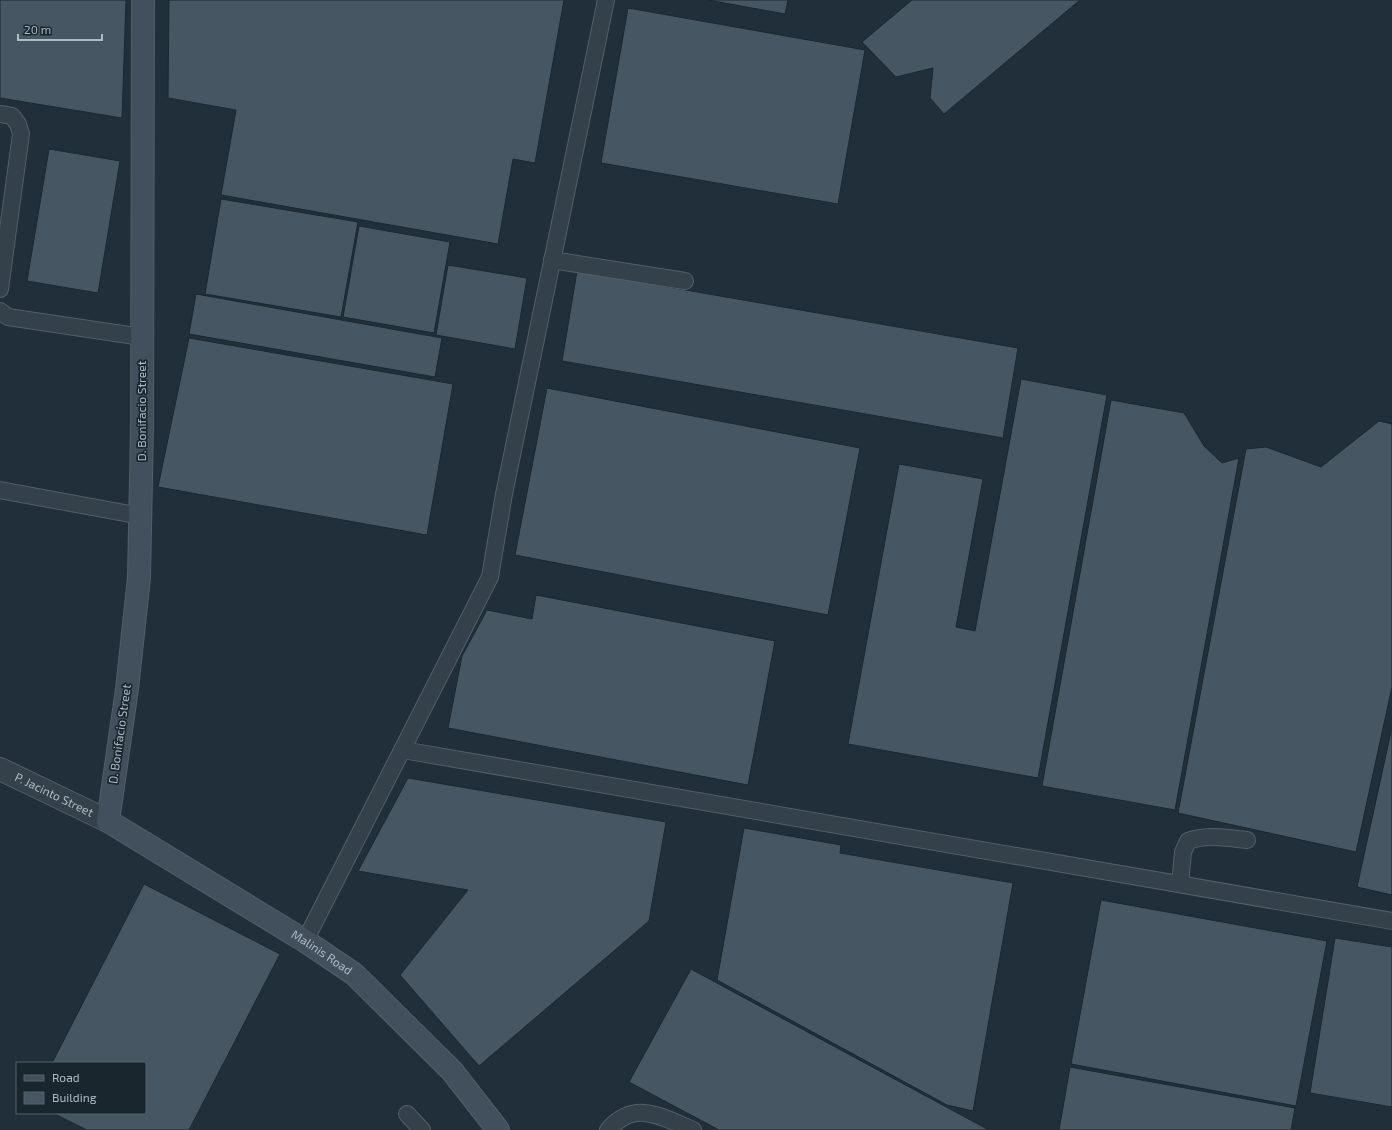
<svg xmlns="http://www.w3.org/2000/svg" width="1392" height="1130" viewBox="0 0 1392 1130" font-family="'Exo 2',sans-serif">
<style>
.building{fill:#465763;stroke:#1b2831}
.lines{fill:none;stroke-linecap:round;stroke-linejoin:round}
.service-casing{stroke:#525f68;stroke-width:18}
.tertiary-casing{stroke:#525f68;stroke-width:24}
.secondary-casing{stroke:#525f68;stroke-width:24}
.service{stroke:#34414a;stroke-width:16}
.tertiary{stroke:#34414a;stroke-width:22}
.secondary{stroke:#42505d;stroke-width:22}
.labels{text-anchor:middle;stroke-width:3.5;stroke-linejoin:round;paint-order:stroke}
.street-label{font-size:12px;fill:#afbcc6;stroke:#19262e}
</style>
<rect width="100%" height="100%" fill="#202f3a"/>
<g class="building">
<polygon points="0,0 126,0 122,118 0,98"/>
<polygon points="169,0 564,0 535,163 513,159 498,244 221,195 236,110 168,98"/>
<polygon points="708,0 788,0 785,14"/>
<polygon points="912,0 1080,0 944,114 930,98 933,68 896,77 862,42"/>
<polygon points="628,8 865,50 838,204 601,163"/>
<polygon points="49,149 120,161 98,293 27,281"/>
<polygon points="221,199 358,222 341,317 205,294"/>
<polygon points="359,226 450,242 434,333 343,317"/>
<polygon points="448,265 527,278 515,349 436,335"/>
<polygon points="577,271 1018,348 1003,438 562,361"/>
<polygon points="196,294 442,338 435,377 189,334"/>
<polygon points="189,338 453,384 427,535 158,487"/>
<polygon points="1021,379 1107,395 1038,778 848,744 899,464 983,479 956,627 975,631"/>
<polygon points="547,388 860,448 828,615 515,555"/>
<polygon points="1111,400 1184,413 1204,446 1222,463 1239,458 1175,810 1042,786"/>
<polygon points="1379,421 1392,424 1392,687 1356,852 1178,813 1246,449 1266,447 1321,467"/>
<polygon points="536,595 775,641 748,785 448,728 462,656 487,610 532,619"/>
<polygon points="1392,727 1392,895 1357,887"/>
<polygon points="408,778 666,822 649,921 479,1066 400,975 468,890 358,871"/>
<polygon points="744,828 841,845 840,853 1013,883 973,1111 947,1105 717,980"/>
<polygon points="144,884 280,954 189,1130 87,1130 53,1113 145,1113 145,1063 52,1063"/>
<polygon points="1101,900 1327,941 1296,1106 1071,1064"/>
<polygon points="1335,938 1392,947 1392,1107 1310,1093"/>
<polygon points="691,969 987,1129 986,1130 719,1130 629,1082"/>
<polygon points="1070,1067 1295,1108 1291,1130 1059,1130"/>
</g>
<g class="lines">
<g class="service-casing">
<g id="service">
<polyline points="0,114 12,116 18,124 21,134 0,289"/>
<polyline points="552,260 685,281"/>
<polyline points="0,311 8,317 142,337"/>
<polyline points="0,490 141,516"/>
<polyline points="403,750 1392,921"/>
<path d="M 1180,884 L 1183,852 L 1188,841 C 1207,834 1227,838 1247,840"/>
<polyline points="305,941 490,577 504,494 606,0"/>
<polyline points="407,1114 422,1130"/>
<path d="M 608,1130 C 635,1099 662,1117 693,1130"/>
</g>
</g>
<g class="tertiary-casing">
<g id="tertiary">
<path id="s1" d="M 0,769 L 108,821"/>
</g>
</g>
<g class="secondary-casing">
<g id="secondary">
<path id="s2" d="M 143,0 L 142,429 L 139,578 L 127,689 L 108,821 L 305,941 L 354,974 L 452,1071 L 498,1130"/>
</g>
</g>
<use href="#service" class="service"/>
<use href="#tertiary" class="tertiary"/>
<use href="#secondary" class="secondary"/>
</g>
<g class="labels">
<g class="street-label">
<text transform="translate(142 411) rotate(-90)" y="4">D. Bonifacio Street</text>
<text transform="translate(120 734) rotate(-82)" y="4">D. Bonifacio Street</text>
<text dy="4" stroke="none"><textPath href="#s1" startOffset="60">P. Jacinto Street</textPath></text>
<text dy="4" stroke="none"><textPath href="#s2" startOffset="1074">Malinis Road</textPath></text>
</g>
</g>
<rect x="16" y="1062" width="130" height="52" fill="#19262e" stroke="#55626b"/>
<rect x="24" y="1075" width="20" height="6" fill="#42505d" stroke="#55626b"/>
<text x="52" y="1082" font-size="12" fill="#afbcc6">Road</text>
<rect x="24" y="1092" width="20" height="12" fill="#465763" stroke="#55626b"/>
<text x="52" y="1102" font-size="12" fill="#afbcc6">Building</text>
<path d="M18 34v6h84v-6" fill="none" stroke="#afbcc6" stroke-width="2"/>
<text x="24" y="34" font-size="12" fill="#afbcc6" stroke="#19262e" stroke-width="3" paint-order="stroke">20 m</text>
</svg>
